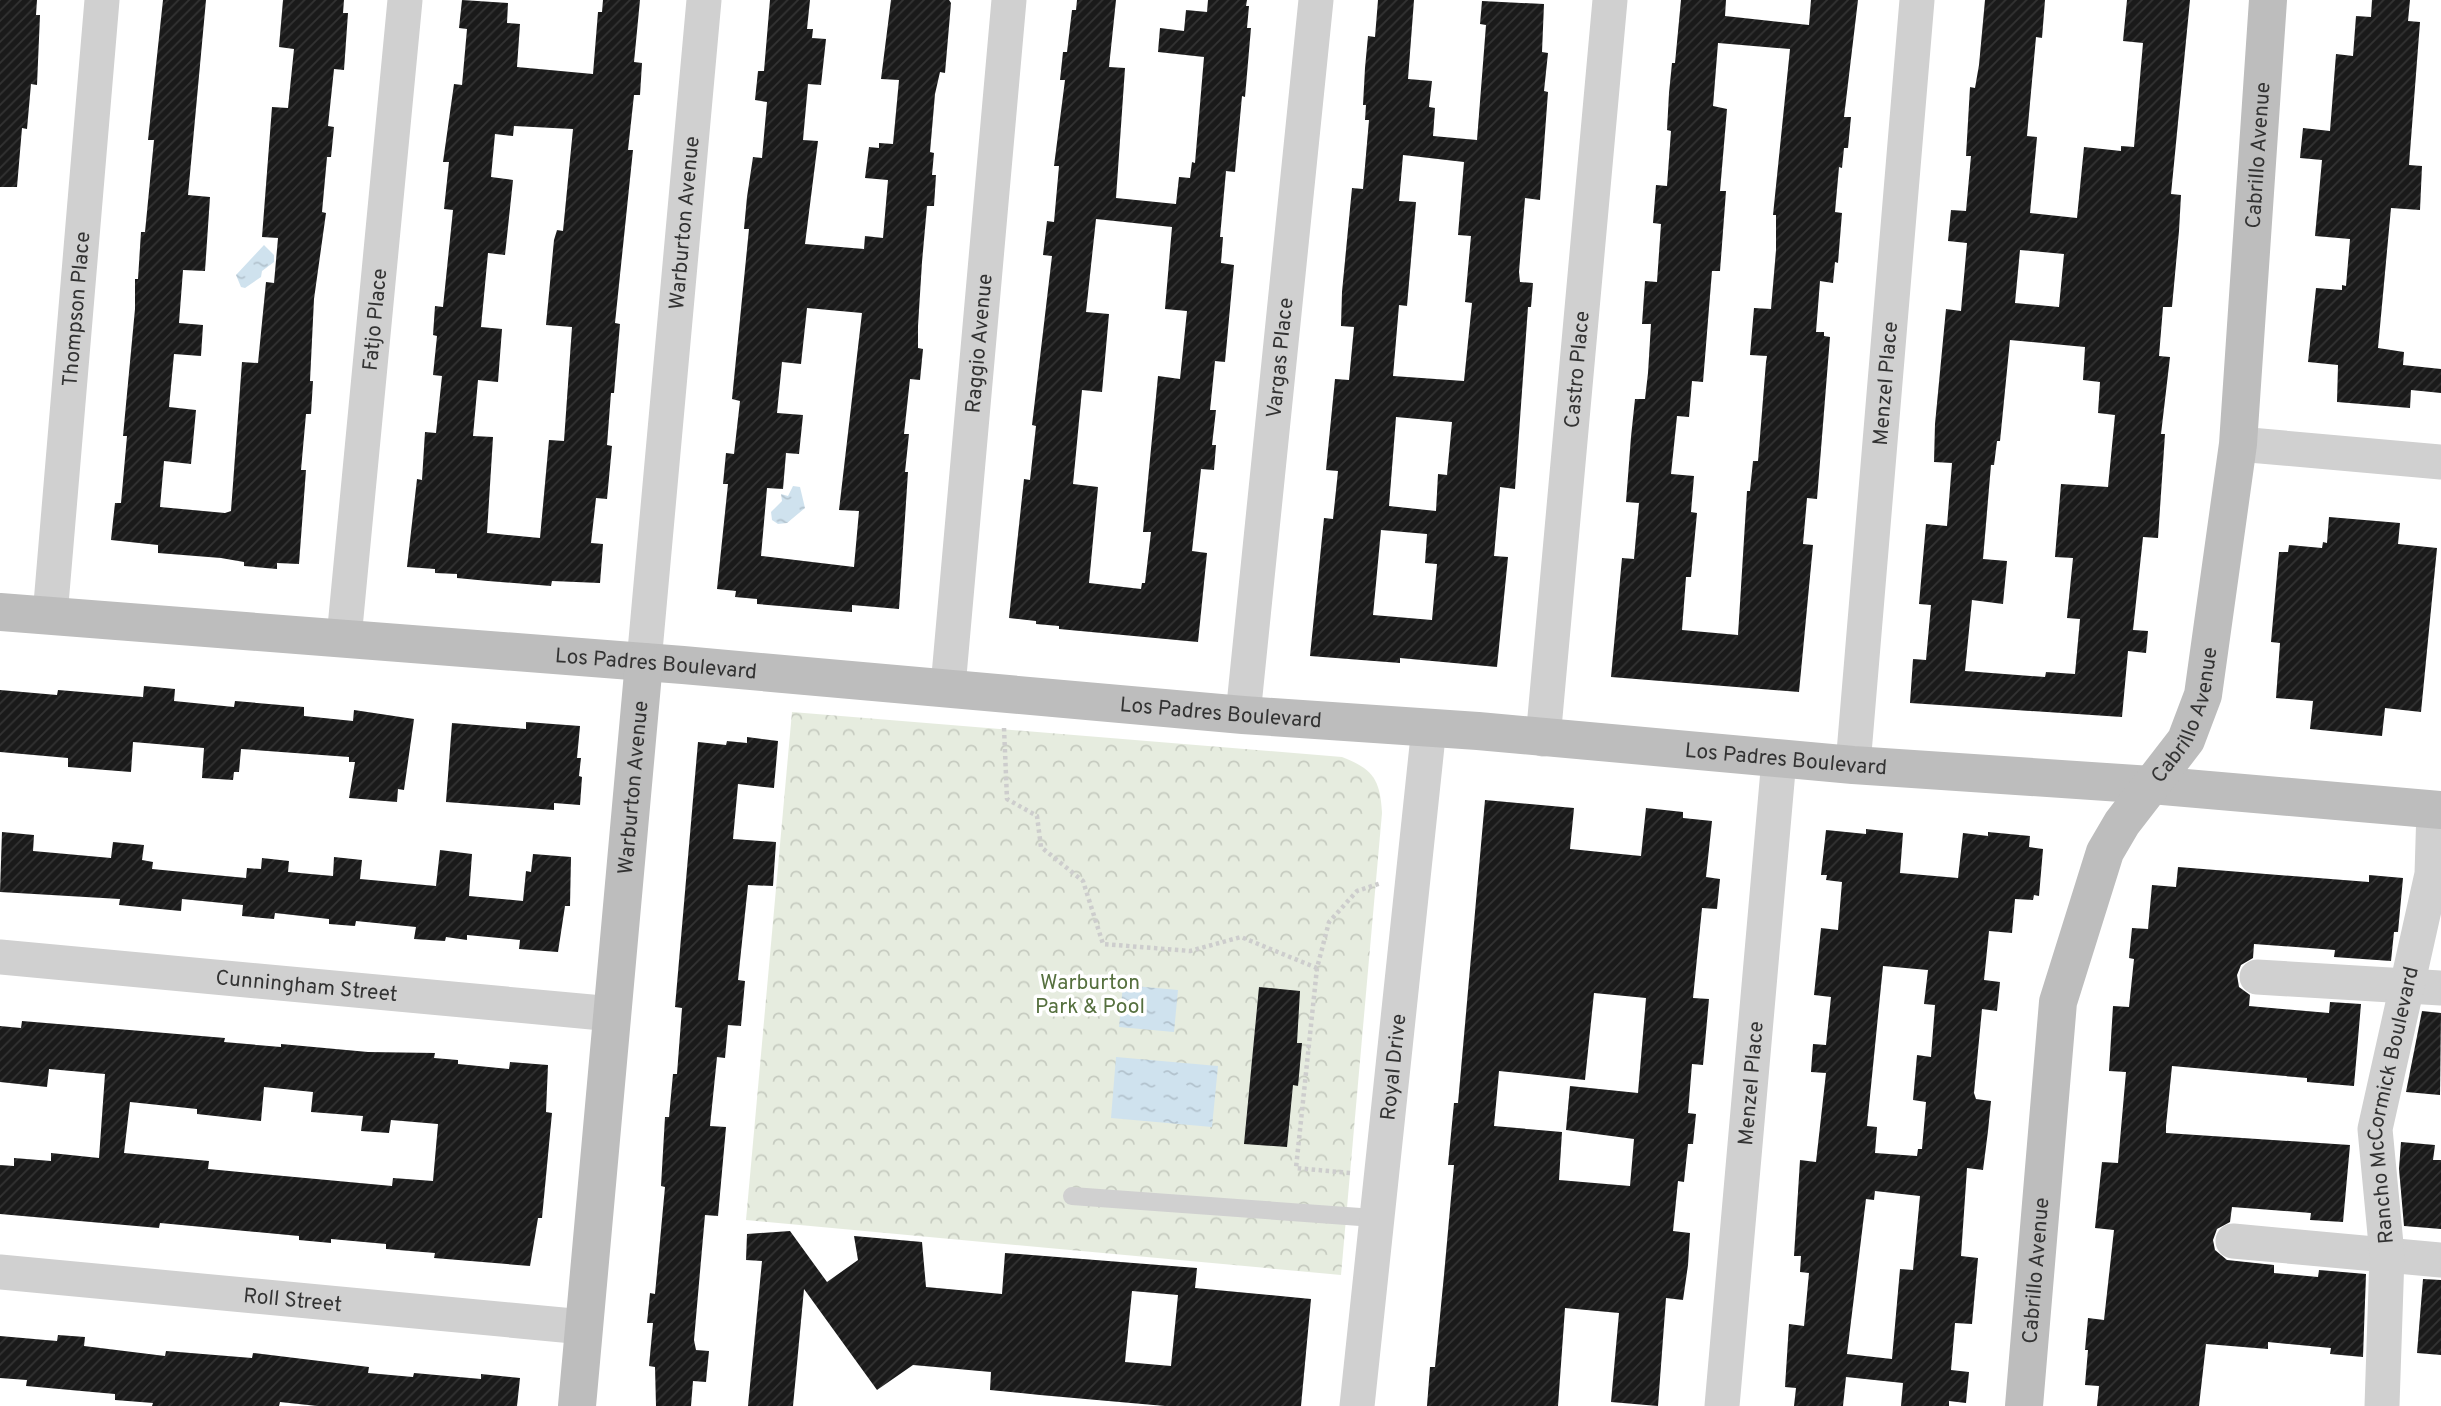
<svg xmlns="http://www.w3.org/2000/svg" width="2441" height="1406" viewBox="0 0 2441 1406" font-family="Overpass,sans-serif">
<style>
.park{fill:url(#park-crowns)}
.water{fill:url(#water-ripples)}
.building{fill:url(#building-hatch);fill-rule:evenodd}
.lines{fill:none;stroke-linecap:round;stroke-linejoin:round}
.path{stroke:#cdcdcd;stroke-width:4.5;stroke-dasharray:3.5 3.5;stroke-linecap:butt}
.lane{stroke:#d0d0d0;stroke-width:18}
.street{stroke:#d0d0d0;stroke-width:35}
.secondary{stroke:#bdbdbd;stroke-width:38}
.labels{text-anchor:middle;stroke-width:7;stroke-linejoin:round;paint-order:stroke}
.street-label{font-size:21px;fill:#333;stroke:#fff}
.park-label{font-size:21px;fill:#56703f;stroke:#fff}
</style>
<defs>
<pattern id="park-crowns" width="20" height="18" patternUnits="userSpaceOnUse" patternTransform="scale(1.75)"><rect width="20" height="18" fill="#e6ecdf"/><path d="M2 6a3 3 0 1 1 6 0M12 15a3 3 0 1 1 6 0" fill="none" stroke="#c6cbc0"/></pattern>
<pattern id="water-ripples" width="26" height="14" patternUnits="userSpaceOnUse" patternTransform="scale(1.75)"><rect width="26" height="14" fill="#cfe2ee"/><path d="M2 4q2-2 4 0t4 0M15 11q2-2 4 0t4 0" fill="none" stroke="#b2c2cd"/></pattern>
<pattern id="building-hatch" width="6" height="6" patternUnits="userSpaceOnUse" patternTransform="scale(1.75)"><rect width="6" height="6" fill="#1a1a1a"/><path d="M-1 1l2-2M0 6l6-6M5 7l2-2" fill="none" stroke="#333"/></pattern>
</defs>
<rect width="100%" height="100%" fill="#fff"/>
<path class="park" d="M 792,712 L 1342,757 C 1373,769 1380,779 1382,813 L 1341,1275 L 746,1220 Z"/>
<g class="water">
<polygon points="264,245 274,255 274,262 262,271 261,277 245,288 241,287 236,275"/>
<polygon points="793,486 800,487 805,508 787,523 778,524 772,520 771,512 782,501 781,494 788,496"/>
<polygon points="1123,985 1178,990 1174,1032 1119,1027"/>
<polygon points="1116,1057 1218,1066 1212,1127 1111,1118"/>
</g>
<g class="building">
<polygon points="0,0 37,0 36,15 40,15 37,85 31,84 27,129 22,128 17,187 0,187"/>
<polygon points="163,0 206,0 188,195 210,197 205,271 183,270 179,323 203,325 201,356 174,354 169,407 196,410 191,464 164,461 160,507 225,513 231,511 242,362 258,363 266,282 274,283 278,238 262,237 272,107 288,108 294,49 279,47 283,0 344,0 343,13 348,13 344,70 334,69 328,126 334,127 331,157 327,157 322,212 326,213 314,299 310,381 313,381 311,414 306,414 301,470 306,470 299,564 277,563 277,569 244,566 244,562 221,558 158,553 158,545 111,540 115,503 121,503 127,436 123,436 135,309 135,279 138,279 141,232 145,232 154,140 148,140"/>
<path d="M 462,0 L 508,3 L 507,23 L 520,24 L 517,67 L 593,74 L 598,12 L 602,12 L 603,0 L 640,0 L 634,62 L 642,63 L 640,95 L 634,95 L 628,150 L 633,150 L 615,323 L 620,324 L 614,393 L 611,393 L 607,445 L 612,446 L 607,499 L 596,498 L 591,543 L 603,544 L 600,583 L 552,581 L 551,586 L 488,581 L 457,578 L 457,574 L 435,573 L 435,569 L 407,567 L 417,479 L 422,480 L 425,432 L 436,433 L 442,376 L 433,375 L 437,336 L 433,335 L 435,306 L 443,307 L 453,210 L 444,209 L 449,162 L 443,162 L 454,84 L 462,85 L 467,29 L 459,28 ZM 514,126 L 573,129 L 563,231 L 557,230 L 554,240 L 546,325 L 572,327 L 564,441 L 549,440 L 540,538 L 487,533 L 493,437 L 473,436 L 478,380 L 498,382 L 502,329 L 481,327 L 488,253 L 505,255 L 513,180 L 491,177 L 495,134 L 513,136 Z"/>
<path d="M 770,0 L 810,0 L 807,29 L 813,29 L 812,38 L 826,39 L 821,85 L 808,84 L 803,140 L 818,141 L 805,244 L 864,249 L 865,236 L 883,238 L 888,180 L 865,178 L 869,147 L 879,148 L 879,143 L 893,144 L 899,80 L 881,79 L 891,0 L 949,0 L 951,3 L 945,73 L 940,72 L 935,94 L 930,152 L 934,153 L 932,175 L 936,175 L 934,206 L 927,206 L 922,262 L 918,326 L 918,348 L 923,349 L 920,380 L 910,379 L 904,434 L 909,434 L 905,472 L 908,472 L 899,609 L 852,605 L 852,612 L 757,604 L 757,599 L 735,597 L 736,591 L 717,589 L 728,484 L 723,484 L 726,453 L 734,454 L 740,401 L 732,399 L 749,229 L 744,229 L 747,197 L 753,157 L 762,158 L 767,102 L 755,100 L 758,71 L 764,71 ZM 807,308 L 862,313 L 839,510 L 859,511 L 854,567 L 761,556 L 767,488 L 783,489 L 786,453 L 799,454 L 803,415 L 777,413 L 782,362 L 801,364 Z"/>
<path d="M 1077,0 L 1116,0 L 1109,67 L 1125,68 L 1116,198 L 1176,204 L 1179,177 L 1190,178 L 1192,162 L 1195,163 L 1204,57 L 1158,52 L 1160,28 L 1184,31 L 1186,10 L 1207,12 L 1208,0 L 1247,0 L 1246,6 L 1249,6 L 1247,28 L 1251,28 L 1245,97 L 1242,96 L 1235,172 L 1226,171 L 1220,237 L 1223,237 L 1221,263 L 1234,265 L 1225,362 L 1215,361 L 1210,410 L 1216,410 L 1212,445 L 1216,445 L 1214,470 L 1201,469 L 1192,551 L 1207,553 L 1198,642 L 1059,629 L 1059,626 L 1036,624 L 1036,621 L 1009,618 L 1024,479 L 1030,480 L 1036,426 L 1032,425 L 1052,256 L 1043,255 L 1047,221 L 1054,222 L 1059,166 L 1054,166 L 1065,80 L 1060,80 L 1063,52 L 1067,52 L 1072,10 L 1076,10 ZM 1096,219 L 1172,227 L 1165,309 L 1187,311 L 1180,379 L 1158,376 L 1143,532 L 1151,532 L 1145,583 L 1142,583 L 1141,589 L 1089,583 L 1098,487 L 1073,484 L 1082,390 L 1102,392 L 1109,314 L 1086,312 Z"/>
<path d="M 1378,0 L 1414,0 L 1408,79 L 1432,81 L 1429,107 L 1435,108 L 1433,136 L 1477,140 L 1486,25 L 1480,24 L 1482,1 L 1544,4 L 1542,52 L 1548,53 L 1544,91 L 1548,92 L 1540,200 L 1525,198 L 1519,272 L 1520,282 L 1533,283 L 1531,307 L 1528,307 L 1515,489 L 1500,487 L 1494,556 L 1508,557 L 1497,667 L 1400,658 L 1400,663 L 1310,656 L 1324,518 L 1333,519 L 1338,471 L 1326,470 L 1335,379 L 1349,380 L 1354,327 L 1341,326 L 1342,292 L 1352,188 L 1363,189 L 1369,120 L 1365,120 L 1366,105 L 1363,105 L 1365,68 L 1368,36 L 1375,37 ZM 1403,155 L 1464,162 L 1458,235 L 1471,236 L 1465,302 L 1472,303 L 1464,381 L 1393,376 L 1399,305 L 1407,306 L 1416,202 L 1399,201 ZM 1396,417 L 1452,422 L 1447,475 L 1438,474 L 1436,511 L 1389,506 ZM 1381,530 L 1427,534 L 1425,563 L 1437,564 L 1432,620 L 1373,615 Z"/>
<path d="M 1681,0 L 1726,0 L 1725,16 L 1809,25 L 1811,0 L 1858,0 L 1844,117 L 1851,117 L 1848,148 L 1844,148 L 1842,168 L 1839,167 L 1835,212 L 1842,213 L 1838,263 L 1835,262 L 1833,283 L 1820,281 L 1816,332 L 1824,332 L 1824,336 L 1830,337 L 1817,499 L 1807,498 L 1803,544 L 1813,545 L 1799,692 L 1611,677 L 1622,558 L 1634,559 L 1639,503 L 1626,502 L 1631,437 L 1635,399 L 1645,399 L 1648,373 L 1651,324 L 1642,324 L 1645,281 L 1657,282 L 1661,224 L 1653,223 L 1656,185 L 1667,186 L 1671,131 L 1667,130 L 1669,93 L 1672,63 L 1675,63 ZM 1718,43 L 1790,49 L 1773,215 L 1776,215 L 1776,250 L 1771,309 L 1754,308 L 1750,355 L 1767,356 L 1766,362 L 1758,461 L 1753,461 L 1750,491 L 1747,491 L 1738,635 L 1682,630 L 1686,577 L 1691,577 L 1697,513 L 1691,512 L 1694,476 L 1671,474 L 1677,416 L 1689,417 L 1692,381 L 1703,382 L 1712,271 L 1720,271 L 1726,191 L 1720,191 L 1727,109 L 1713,106 Z"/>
<path d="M 1985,0 L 2045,0 L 2042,38 L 2036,37 L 2027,136 L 2037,137 L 2030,213 L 2077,218 L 2084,147 L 2121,151 L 2121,146 L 2134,147 L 2143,43 L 2123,41 L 2127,0 L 2190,0 L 2171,194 L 2181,195 L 2179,231 L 2172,307 L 2163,307 L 2159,356 L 2170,357 L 2161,434 L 2165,434 L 2158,538 L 2143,537 L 2133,630 L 2148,631 L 2146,653 L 2128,651 L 2122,717 L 1910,703 L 1913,659 L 1926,660 L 1931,605 L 1919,604 L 1926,524 L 1947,526 L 1952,463 L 1934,462 L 1935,424 L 1946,309 L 1961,311 L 1967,243 L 1948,241 L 1951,210 L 1966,211 L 1971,156 L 1966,156 L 1970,87 L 1975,88 L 1979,65 ZM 2020,250 L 2064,254 L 2059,307 L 2015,303 ZM 2010,340 L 2085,347 L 2083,380 L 2100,382 L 2098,413 L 2115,415 L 2108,487 L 2061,484 L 2055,557 L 2073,558 L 2067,618 L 2080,619 L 2075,674 L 2046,672 L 2045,677 L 1965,671 L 1972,600 L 2003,604 L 2007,561 L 1983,559 L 1991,465 L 1994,465 L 1997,441 L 2000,441 Z"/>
<polygon points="2372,0 2410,0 2408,21 2420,22 2409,165 2422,166 2420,210 2391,208 2378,348 2404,352 2403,365 2441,369 2441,393 2411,390 2410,408 2337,402 2338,365 2308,362 2316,288 2342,290 2342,285 2346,286 2350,239 2315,236 2322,160 2300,158 2303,128 2330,131 2336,54 2353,56 2356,16 2371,17"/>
<polygon points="2329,517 2400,523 2398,544 2437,548 2421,712 2385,708 2382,736 2310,729 2313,701 2276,698 2280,643 2271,642 2279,552 2288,552 2289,545 2322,548 2323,542 2327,543"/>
<polygon points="144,686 175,689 174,701 234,707 235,701 304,707 304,716 353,721 354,710 414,719 404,790 398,789 397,802 349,798 355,762 349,762 349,757 241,749 239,772 234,772 233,780 202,778 204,748 133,742 131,772 68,767 68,758 0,752 0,690 57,695 58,690 143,697"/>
<polygon points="526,722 580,726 577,758 581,758 579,776 582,777 580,805 554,803 554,810 446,802 452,723 526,729"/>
<polygon points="747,737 778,741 774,788 738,784 733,839 776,842 773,886 748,885 738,980 745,981 741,1026 728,1025 725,1058 717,1057 710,1126 726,1127 718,1216 705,1215 694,1340 696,1350 709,1351 706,1382 693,1381 691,1406 656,1406 655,1367 649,1366 653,1323 647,1323 650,1293 655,1294 665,1187 661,1186 665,1117 669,1117 673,1074 677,1074 682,1008 675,1007 698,742 726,745 727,741 747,743"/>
<path d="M 1485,800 L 1574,808 L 1570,849 L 1641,856 L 1646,808 L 1683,812 L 1683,818 L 1712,821 L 1706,877 L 1720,879 L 1717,909 L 1702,908 L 1693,998 L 1709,999 L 1703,1065 L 1692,1064 L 1688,1113 L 1696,1114 L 1693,1144 L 1688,1144 L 1684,1182 L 1678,1181 L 1673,1231 L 1690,1233 L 1688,1265 L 1683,1300 L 1666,1298 L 1658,1406 L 1611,1402 L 1619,1313 L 1565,1308 L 1558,1406 L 1427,1406 L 1430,1367 L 1435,1367 L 1444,1275 L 1454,1165 L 1448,1165 L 1454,1103 L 1458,1103 ZM 1594,993 L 1646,998 L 1638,1093 L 1570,1086 L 1566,1130 L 1634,1139 L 1630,1186 L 1559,1180 L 1562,1132 L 1494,1126 L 1499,1071 L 1585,1080 Z"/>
<path d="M 1866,829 L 1903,833 L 1900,873 L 1958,878 L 1963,833 L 1988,836 L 1988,832 L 2030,836 L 2029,847 L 2043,849 L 2039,896 L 2034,895 L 2033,900 L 2015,899 L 2012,933 L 1989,931 L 1984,980 L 2000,982 L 1997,1011 L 1982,1009 L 1974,1093 L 1976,1099 L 1991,1101 L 1988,1131 L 1983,1170 L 1967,1168 L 1961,1256 L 1978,1258 L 1972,1324 L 1955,1323 L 1951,1370 L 1969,1372 L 1966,1403 L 1949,1401 L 1949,1406 L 1901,1406 L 1903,1383 L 1846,1377 L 1843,1406 L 1794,1406 L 1796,1388 L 1785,1387 L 1789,1324 L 1804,1326 L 1809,1273 L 1800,1272 L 1801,1256 L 1794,1256 L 1800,1160 L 1816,1162 L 1826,1073 L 1811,1072 L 1813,1044 L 1826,1045 L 1831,997 L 1814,995 L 1821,928 L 1838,930 L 1842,882 L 1826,880 L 1827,875 L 1821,875 L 1826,830 L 1866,834 ZM 1883,966 L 1928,970 L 1924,1004 L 1935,1005 L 1931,1057 L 1917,1055 L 1913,1100 L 1926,1102 L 1922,1149 L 1918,1149 L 1917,1156 L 1875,1153 L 1877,1127 L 1867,1126 ZM 1875,1191 L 1920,1196 L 1913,1270 L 1900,1269 L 1892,1359 L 1847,1354 L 1866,1199 L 1874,1200 Z"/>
<polygon points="2,832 34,835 33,851 111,858 113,842 144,845 142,860 153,862 152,869 246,878 247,868 261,869 262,858 289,861 288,872 333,876 334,857 362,860 360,879 436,886 440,850 472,854 469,896 523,901 526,871 531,872 533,854 571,857 570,906 565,906 558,952 519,949 520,940 467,935 467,940 446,937 445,941 414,939 416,927 356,921 355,926 329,924 329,919 275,913 274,919 242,916 243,905 182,899 181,911 119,905 120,899 0,892"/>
<polygon points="2178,867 2369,882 2369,875 2403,878 2398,932 2394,932 2391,961 2334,957 2335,950 2254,944 2253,958 2241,965 2237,975 2239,987 2250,995 2249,1006 2329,1013 2330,1002 2361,1004 2354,1086 2307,1082 2307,1078 2172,1066 2166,1126 2166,1133 2350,1145 2343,1222 2310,1220 2311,1213 2232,1207 2230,1222 2217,1229 2213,1240 2215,1250 2227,1260 2274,1265 2274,1273 2318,1277 2319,1270 2366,1274 2363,1357 2330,1354 2331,1348 2268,1342 2268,1349 2206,1344 2199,1406 2097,1406 2099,1386 2085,1385 2088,1350 2085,1350 2088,1318 2104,1320 2114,1230 2095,1228 2102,1162 2118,1163 2126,1072 2109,1071 2113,1006 2129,1007 2134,959 2129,958 2132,928 2148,929 2152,885 2176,887"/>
<polygon points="1259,987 1300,991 1297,1043 1302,1043 1298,1086 1293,1085 1287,1147 1244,1144"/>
<polygon points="2422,1011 2441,1013 2440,1095 2406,1092"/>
<path d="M 22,1021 L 225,1038 L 224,1042 L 281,1047 L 281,1044 L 368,1052 L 435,1053 L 434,1058 L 458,1060 L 458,1064 L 509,1069 L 510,1062 L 548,1065 L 546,1112 L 552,1113 L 542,1218 L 538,1218 L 530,1266 L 434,1258 L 435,1253 L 386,1249 L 386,1244 L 331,1239 L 331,1243 L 299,1240 L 299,1236 L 160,1223 L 159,1228 L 0,1214 L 0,1165 L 14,1166 L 14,1158 L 51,1161 L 51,1153 L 99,1158 L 105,1074 L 49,1069 L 47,1087 L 0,1082 L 0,1026 L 21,1028 ZM 264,1087 L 313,1092 L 311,1112 L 363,1116 L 361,1131 L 389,1133 L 391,1120 L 438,1124 L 433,1181 L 393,1178 L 392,1186 L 208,1169 L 209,1161 L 124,1153 L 130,1102 L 197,1109 L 197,1114 L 261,1121 Z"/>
<polygon points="2401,1142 2435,1145 2433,1160 2441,1160 2441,1229 2404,1226 2399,1169"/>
<path d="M 790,1231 L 827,1282 L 858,1260 L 854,1236 L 922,1242 L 926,1287 L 1002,1294 L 1005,1253 L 1197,1268 L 1195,1288 L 1311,1299 L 1301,1406 L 1165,1406 L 1040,1395 L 990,1390 L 991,1372 L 913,1365 L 877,1390 L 804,1289 L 793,1406 L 748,1406 L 762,1261 L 746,1260 L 747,1234 ZM 1132,1291 L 1178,1295 L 1171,1366 L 1125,1362 Z"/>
<polygon points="2423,1279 2441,1280 2441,1355 2417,1353"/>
<polygon points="58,1335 85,1337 84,1346 165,1356 166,1351 252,1358 253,1353 369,1367 368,1373 413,1377 414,1373 481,1379 481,1374 520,1378 517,1406 317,1406 280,1402 279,1406 152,1406 153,1403 115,1400 115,1394 26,1386 27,1380 0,1378 0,1336 57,1341"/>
</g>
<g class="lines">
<g class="path">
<polyline points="1004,728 1007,799 1037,816 1041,847 1083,881 1103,944 1190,951 1241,937 1317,968"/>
<polyline points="1350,1173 1296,1168 1317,968 1329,922 1357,891 1381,883"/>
</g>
<polyline class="lane" points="1072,1196 1374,1218"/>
<g class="street">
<polyline points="2238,444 2441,462"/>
<path id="s1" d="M 50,616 L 102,0"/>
<path id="s2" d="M 344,638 L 405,0"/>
<path id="s3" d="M 644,662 L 704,0"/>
<path id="s4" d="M 948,687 L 1009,0"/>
<path id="s5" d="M 1243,715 L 1316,0"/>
<path id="s6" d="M 1543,739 L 1610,0"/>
<path id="s7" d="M 1853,765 L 1917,0"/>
<path id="s8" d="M 0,957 L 613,1014"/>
<polyline points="2257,977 2441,988"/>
<polyline points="2233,1241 2441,1260"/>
<path id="s9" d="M 0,1272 L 584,1327"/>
<path id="s10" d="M 1357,1406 L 1429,727"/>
<path id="s11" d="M 1722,1406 L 1779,759"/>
<path id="s12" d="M 2382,1406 L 2387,1255 L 2375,1129 L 2432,874 L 2434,809"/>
</g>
<g class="secondary">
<path id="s13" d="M 0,612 L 683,665 L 1243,715 L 1478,731 L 1853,765 L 2151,785 L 2441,810"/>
<path id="s14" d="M 577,1406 L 644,662"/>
<path id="s15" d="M 2024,1406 L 2058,1002 L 2105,852 L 2122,823 L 2186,740 L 2203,695 L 2238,444 L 2268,0"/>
</g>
</g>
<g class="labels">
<g class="street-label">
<text dy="7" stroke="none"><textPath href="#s15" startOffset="1292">Cabrillo Avenue</textPath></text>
<text dy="7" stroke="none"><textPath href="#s3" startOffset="441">Warburton Avenue</textPath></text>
<text dy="7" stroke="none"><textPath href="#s1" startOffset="308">Thompson Place</textPath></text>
<text dy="7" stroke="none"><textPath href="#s2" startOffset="320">Fatjo Place</textPath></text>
<text dy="7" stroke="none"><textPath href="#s4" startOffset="345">Raggio Avenue</textPath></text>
<text dy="7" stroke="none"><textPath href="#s5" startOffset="359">Vargas Place</textPath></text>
<text dy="7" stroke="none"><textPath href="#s6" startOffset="371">Castro Place</textPath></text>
<text dy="7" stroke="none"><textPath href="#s7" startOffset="383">Menzel Place</textPath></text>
<text dy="7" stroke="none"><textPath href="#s13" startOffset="658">Los Padres Boulevard</textPath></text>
<text dy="7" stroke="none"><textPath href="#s13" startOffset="1225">Los Padres Boulevard</textPath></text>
<text dy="7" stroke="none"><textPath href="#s15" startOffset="724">Cabrillo Avenue</textPath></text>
<text dy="7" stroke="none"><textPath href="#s13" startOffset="1792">Los Padres Boulevard</textPath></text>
<text dy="7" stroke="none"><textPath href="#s14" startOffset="621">Warburton Avenue</textPath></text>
<text dy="7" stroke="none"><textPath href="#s8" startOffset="308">Cunningham Street</textPath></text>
<text dy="7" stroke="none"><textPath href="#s10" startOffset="341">Royal Drive</textPath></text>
<text dy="7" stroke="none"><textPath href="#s11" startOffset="324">Menzel Place</textPath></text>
<text dy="7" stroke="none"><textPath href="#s12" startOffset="303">Rancho McCormick Boulevard</textPath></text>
<text dy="7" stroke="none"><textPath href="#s15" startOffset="136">Cabrillo Avenue</textPath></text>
<text dy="7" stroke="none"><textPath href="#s9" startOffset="294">Roll Street</textPath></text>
</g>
<g class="park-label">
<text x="1090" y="989">Warburton<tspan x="1090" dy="24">Park &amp; Pool</tspan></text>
</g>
</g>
</svg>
